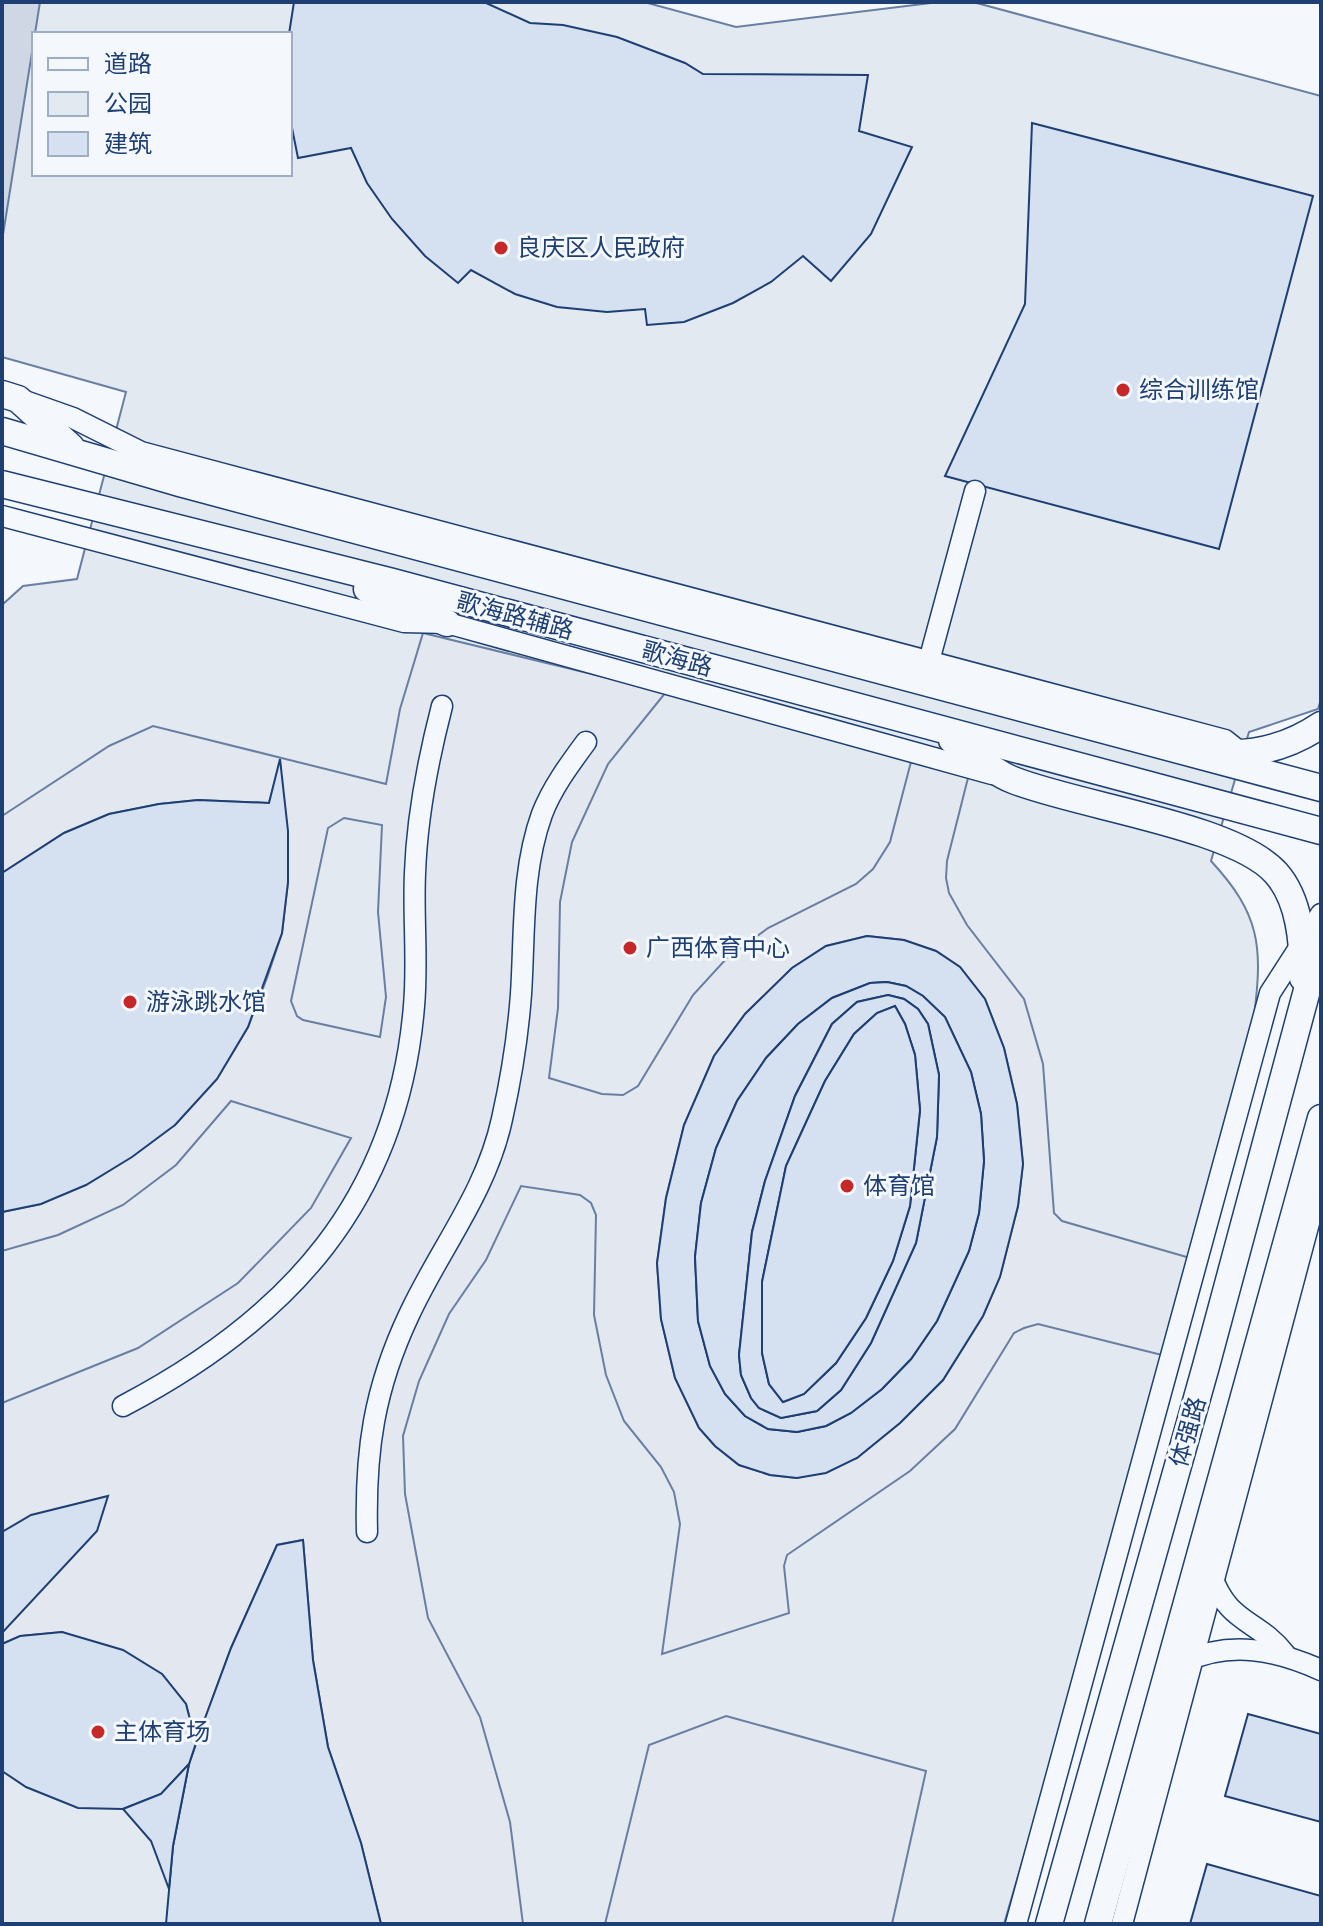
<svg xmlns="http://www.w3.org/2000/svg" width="1323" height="1926" viewBox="0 0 1323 1926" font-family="Helvetica,'Noto Sans SC',sans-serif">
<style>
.green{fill:#e3e9f0;stroke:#687fa3;stroke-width:2;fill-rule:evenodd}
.parking{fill:#e3e8f0;stroke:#687fa3;stroke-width:2;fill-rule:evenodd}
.water{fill:#cfd7e4;stroke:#687fa3;stroke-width:2}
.building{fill:#d5e0f0;stroke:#1d3f73;stroke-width:2;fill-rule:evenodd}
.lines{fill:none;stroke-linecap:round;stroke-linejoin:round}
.minor-casing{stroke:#1d3f73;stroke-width:23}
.major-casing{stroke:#1d3f73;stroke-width:29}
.minor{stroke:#f4f7fb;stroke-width:20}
.major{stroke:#f4f7fb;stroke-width:26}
.poi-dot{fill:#c62828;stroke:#f4f7fb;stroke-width:3}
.labels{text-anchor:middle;stroke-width:6;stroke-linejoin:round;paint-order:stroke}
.poi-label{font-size:24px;fill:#1d3f73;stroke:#f4f7fb;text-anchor:start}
.street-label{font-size:24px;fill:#1d3f73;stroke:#f4f7fb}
</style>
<rect width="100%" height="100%" fill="#f4f7fb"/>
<path class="green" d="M 2,2 L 644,2 L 736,27 L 939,2 L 973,2 L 1321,96 L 1321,699 L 1318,709 L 1249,732 L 1211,861 C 1260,914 1263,946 1254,1016 L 1170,1357 L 1004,1924 L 2,1924 L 2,605 L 23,586 L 77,579 L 126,392 L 2,357 ZM 34,34 L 290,34 L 290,174 L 34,174 Z"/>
<g class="parking">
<path d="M 423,633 L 666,692 L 608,764 L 572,842 L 560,902 L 558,1008 L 549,1078 L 602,1094 L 623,1095 L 638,1086 L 693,995 L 726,959 L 768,928 L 856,884 L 873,869 L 890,842 L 912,758 L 969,774 L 947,861 L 946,878 L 949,893 L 967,925 L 1024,999 L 1043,1064 L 1054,1213 L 1062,1221 L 1197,1260 L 1170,1357 L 1038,1324 L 1024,1328 L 1014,1333 L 955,1429 L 910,1471 L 787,1555 L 784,1566 L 789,1613 L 662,1654 L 680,1524 L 674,1492 L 661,1467 L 624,1421 L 606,1375 L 594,1315 L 596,1215 L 591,1203 L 580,1195 L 521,1186 L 486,1260 L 449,1314 L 419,1381 L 403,1436 L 405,1494 L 428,1618 L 480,1717 L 510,1822 L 523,1924 L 381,1924 L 361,1843 L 328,1747 L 313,1660 L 303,1540 L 277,1545 L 231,1648 L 196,1743 L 186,1704 L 162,1674 L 62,1632 L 21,1636 L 2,1644 L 2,1403 L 138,1348 L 238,1283 L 311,1208 L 351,1138 L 231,1101 L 176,1165 L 123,1205 L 58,1235 L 2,1251 L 2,1212 L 41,1204 L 175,1125 L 217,1079 L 248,1027 L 267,978 L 282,933 L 288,882 L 280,762 L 269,803 L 198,800 L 159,804 L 109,814 L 64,833 L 2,873 L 2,816 L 109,746 L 153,726 L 386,784 L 400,709 ZM 344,818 L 382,825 L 378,912 L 386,997 L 380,1037 L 303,1020 L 297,1016 L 291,1001 L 328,828 ZM 867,936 L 904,940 L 936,951 L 960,967 L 985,999 L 1004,1048 L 1017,1104 L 1023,1164 L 1018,1206 L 1000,1276 L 983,1316 L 943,1380 L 900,1423 L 857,1458 L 797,1478 L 770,1475 L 739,1465 L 715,1446 L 699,1428 L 675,1378 L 661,1319 L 657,1263 L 666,1198 L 684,1125 L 714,1056 L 745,1014 L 792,968 L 826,946 Z"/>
<polygon points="726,1716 926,1771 892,1924 605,1924 649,1745"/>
</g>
<polygon class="water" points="2,2 40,2 2,241"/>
<g class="building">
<polygon points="294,2 484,2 530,23 563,25 617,37 685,63 703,74 868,75 859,131 912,147 871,234 831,281 803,256 771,282 733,303 684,322 647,325 645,309 607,312 557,307 515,294 471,270 458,283 425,256 392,219 367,183 351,148 298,158 290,118 289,34"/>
<polygon points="1032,123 1313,196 1219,549 945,476 1025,304"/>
<polygon points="280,759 288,831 288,882 282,933 248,1027 217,1079 175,1125 132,1157 86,1185 41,1204 2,1212 2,873 64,833 109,814 159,804 198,800 269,803"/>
<path d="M 867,936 L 904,940 L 936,951 L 960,967 L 985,999 L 1004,1048 L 1017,1104 L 1023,1164 L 1018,1206 L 1000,1277 L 983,1316 L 943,1380 L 900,1423 L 857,1458 L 826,1473 L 797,1478 L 770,1475 L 739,1465 L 715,1446 L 699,1428 L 675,1378 L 661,1319 L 657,1263 L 666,1198 L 684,1125 L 714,1056 L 745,1014 L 792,968 L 826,946 ZM 887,982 L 906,986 L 923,996 L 945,1017 L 971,1072 L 981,1114 L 984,1161 L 979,1213 L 969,1251 L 937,1321 L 911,1359 L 882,1389 L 851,1413 L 826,1426 L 797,1432 L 768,1429 L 745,1416 L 725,1394 L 710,1366 L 698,1321 L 695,1257 L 701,1203 L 716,1148 L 737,1101 L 766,1058 L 798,1024 L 832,998 L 870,983 Z"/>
<path d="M 887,982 L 906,986 L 923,996 L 945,1017 L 971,1072 L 981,1114 L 984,1161 L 979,1213 L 969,1251 L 937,1321 L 911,1359 L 882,1389 L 851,1413 L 826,1426 L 797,1432 L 768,1429 L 745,1416 L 725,1394 L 710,1366 L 698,1321 L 695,1257 L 701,1203 L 716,1148 L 737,1101 L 766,1058 L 798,1024 L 832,998 L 870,983 ZM 888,995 L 904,999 L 918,1009 L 928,1024 L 939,1075 L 937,1137 L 916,1243 L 871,1343 L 841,1390 L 817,1411 L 781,1418 L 759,1408 L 751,1398 L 741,1375 L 739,1355 L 752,1232 L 765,1181 L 795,1096 L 832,1024 L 857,1002 Z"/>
<path d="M 888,995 L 904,999 L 918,1009 L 928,1024 L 939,1075 L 937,1137 L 916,1243 L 871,1343 L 841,1390 L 817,1411 L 781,1418 L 759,1408 L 751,1398 L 741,1375 L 739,1355 L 752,1232 L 765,1181 L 795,1096 L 832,1024 L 857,1002 ZM 895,1006 L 905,1024 L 915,1055 L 920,1110 L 910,1206 L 893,1261 L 866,1318 L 836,1363 L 804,1394 L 783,1402 L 769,1384 L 762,1353 L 762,1282 L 786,1166 L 825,1081 L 854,1034 L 877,1013 Z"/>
<polygon points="895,1006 905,1024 915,1055 920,1110 910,1206 893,1261 866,1318 836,1363 804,1394 783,1402 769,1384 762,1353 762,1282 786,1166 825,1081 854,1034 877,1013"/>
<polygon points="108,1496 97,1531 2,1633 2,1532 31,1515"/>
<polygon points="303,1540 313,1660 328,1747 361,1843 381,1924 166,1924 173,1846 189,1764 204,1721 231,1648 277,1545"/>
<polygon points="62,1632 123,1650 162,1674 186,1704 196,1743 189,1764 161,1794 123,1809 78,1808 26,1787 2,1771 2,1644 20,1636"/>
<polygon points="1248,1714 1321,1734 1321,1822 1225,1796"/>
<polygon points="189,1764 173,1846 169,1889 151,1841 123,1809 161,1794"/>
<polygon points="1207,1864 1321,1896 1321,1924 1190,1924"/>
</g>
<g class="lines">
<g class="minor-casing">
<g id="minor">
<polyline points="22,400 73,418 141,452 1225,740 1244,755"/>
<polyline points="2,516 404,622 447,623 992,774"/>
<polyline points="929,661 975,491"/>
<path d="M 123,1406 C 289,1319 398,1200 414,1006 C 418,962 413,917 415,873 C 417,817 428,760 442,706"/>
<path d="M 367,1532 C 365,1451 374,1389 409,1315 C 440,1248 486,1193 502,1119 C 511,1079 518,1035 521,994 C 525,934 521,872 542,814 C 552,788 569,765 586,742"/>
<path d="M 1211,1574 C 1228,1625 1258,1619 1285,1654"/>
<path d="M 1184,1662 C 1231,1640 1276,1650 1321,1670"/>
<polyline points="1016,1924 1270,993 1321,914"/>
<polyline points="1122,1924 1321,1178"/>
</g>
</g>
<g class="major-casing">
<g id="major">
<polyline points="2,394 18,399 71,447"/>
<polyline points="2,431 183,484 1321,788"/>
<polyline points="2,484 393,582 1321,831"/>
<polyline points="367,589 447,623"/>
<path d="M 952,740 C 971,752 992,772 1013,780 C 1078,806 1234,826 1276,873 C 1300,900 1303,943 1303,978"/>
<path d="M 1223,753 C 1259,755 1291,745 1321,725"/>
<polyline points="1049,1924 1206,1366 1321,938"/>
<polyline points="1098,1924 1321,1118"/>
</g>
</g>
<use href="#minor" class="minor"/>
<use href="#major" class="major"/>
</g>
<g class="poi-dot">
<circle cx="501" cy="248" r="8"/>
<circle cx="1123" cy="390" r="8"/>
<circle cx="630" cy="948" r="8"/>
<circle cx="130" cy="1002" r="8"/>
<circle cx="847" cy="1186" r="8"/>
<circle cx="98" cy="1732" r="8"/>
</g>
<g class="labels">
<g class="poi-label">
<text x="517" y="256">良庆区人民政府</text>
<text x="1139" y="398">综合训练馆</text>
<text x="646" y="956">广西体育中心</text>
<text x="146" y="1010">游泳跳水馆</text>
<text x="863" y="1194">体育馆</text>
<text x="114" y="1740">主体育场</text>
</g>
<g class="street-label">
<text transform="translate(515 616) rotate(15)" y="8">歌海路辅路</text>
<text transform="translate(677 659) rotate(15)" y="8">歌海路</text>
<text transform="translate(1188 1432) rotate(-74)" y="8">体强路</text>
</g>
</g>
<rect width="1323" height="1926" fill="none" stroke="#1d3f73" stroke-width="8"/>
<rect x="32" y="32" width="260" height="144" fill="#f4f7fb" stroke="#9eadc5" stroke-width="2"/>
<rect x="48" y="58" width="40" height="12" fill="#f4f7fb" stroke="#9eadc5" stroke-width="2"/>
<text x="104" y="72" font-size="24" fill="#1d3f73">道路</text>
<rect x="48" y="92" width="40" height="24" fill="#e3e9f0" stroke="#9eadc5" stroke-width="2"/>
<text x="104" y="112" font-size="24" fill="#1d3f73">公园</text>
<rect x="48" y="132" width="40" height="24" fill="#d5e0f0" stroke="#9eadc5" stroke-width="2"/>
<text x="104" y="152" font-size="24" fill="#1d3f73">建筑</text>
</svg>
